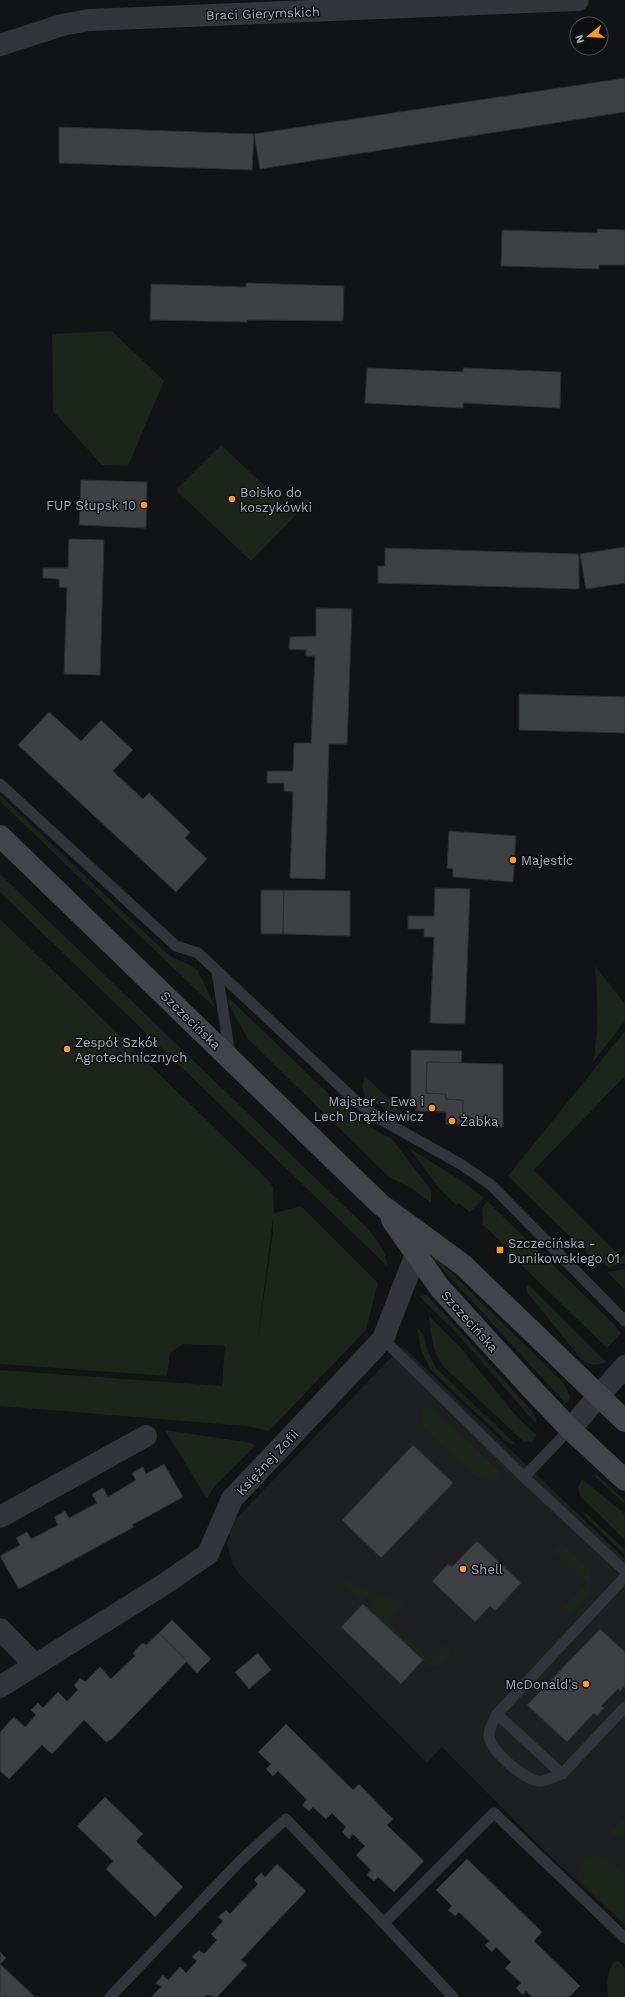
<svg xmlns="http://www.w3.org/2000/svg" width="625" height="1997" viewBox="0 0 625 1997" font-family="'Work Sans',sans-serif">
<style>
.built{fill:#1e1f21}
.green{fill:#1c241c;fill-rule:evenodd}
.building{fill:#3e4144;stroke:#2c2d30}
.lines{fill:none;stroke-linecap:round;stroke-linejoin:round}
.lane{stroke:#33353a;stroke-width:11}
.street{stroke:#33353a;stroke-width:22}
.secondary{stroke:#41444a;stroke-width:22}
.poi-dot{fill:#ff9b20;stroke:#0d0e0f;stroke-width:1.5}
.labels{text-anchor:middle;stroke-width:3;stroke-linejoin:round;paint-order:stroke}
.street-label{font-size:13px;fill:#a3abb6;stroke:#0d0e0f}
.poi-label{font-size:13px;fill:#a3abb6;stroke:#0d0e0f;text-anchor:start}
</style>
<rect width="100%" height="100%" fill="#121314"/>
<polygon class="built" points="402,1346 625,1559 625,1925 547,1853 442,1747 427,1763 239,1574 232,1563 227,1543 230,1536 226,1529"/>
<g class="green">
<polygon points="112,331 164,381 128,466 102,465 53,411 52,334"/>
<polygon points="221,445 296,515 251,561 176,490"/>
<polygon points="0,795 163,950 172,957 192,966 198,971 216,1009 0,801"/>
<path d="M 0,874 L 366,1227 C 375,1238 387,1250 387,1266 L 0,892 Z"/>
<path d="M 0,919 L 268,1180 L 273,1187 L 274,1213 L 301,1206 L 378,1283 L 366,1330 L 269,1431 L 246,1426 L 0,1406 L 0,1370 L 222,1386 L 225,1346 L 183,1344 L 170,1353 L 167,1376 L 0,1364 ZM 273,1219 L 273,1232 L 258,1338 L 258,1337 Z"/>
<path d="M 595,966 L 625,1004 L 625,1021 L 593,1062 C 599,1029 598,998 595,966 Z"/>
<polygon points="230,999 336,1101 368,1126 392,1139 431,1190 431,1203 413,1189 389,1177 248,1039 227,1001"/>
<polygon points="625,1031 625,1076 534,1170 621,1257 625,1253 625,1263 609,1267 594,1260 508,1176"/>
<polygon points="365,1076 409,1119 407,1121 365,1097 362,1085"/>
<polygon points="409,1148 462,1181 484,1198 470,1212 459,1203 456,1205 439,1188"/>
<polygon points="487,1201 614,1324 621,1333 607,1348 513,1257 514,1255 482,1224 483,1220 482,1209"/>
<polygon points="430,1252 563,1382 570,1396 569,1402 565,1403 429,1254"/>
<polygon points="625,1269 625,1290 607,1272"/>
<path d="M 528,1284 L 606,1362 C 597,1366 590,1366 582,1360 L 527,1292 L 526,1287 Z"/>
<polygon points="427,1295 531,1410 536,1418 537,1425 454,1330 419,1296"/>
<path d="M 429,1316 L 461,1348 L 517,1417 L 536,1435 L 532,1442 L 524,1442 L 444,1367 C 432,1352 431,1334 429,1316 Z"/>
<polygon points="417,1327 423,1334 427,1350 436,1368 517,1446 506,1441 431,1370 421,1350"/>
<polygon points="431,1407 500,1472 501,1478 491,1481 478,1478 427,1431 422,1424 420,1408"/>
<polygon points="165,1430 252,1443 255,1446 214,1487 207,1499"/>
<polygon points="596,1474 625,1501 625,1504 594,1476"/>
<polygon points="582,1479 625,1514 625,1540 580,1496 578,1487"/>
<polygon points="586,1513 625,1550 625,1555 584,1515"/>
<polygon points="561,1542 591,1571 590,1594 570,1614 563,1608 587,1583 553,1550"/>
<polygon points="347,1579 362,1588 372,1591 361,1603 343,1584"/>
<path d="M 380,1594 L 393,1597 L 404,1604 L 388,1622 L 430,1662 L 447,1644 C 457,1654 439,1671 428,1666 L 374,1615 L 376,1613 L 368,1605 Z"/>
<polygon points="625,1816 625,1833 621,1837 615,1838 612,1835 612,1830"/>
<path d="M 596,1855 L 604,1856 L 625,1875 L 625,1924 L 579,1879 C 576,1866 584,1857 596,1855 Z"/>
<path d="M 618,1961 L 625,1968 L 625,1997 L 608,1997 C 607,1985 606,1974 613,1963 Z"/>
</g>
<g class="building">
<polygon points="625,78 625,112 260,169 254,134"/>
<polygon points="59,127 254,134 252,170 59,163"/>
<polygon points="598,229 625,230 625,265 599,265 599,269 501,266 502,230 597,233"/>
<polygon points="246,283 344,286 343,321 247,320 247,322 150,320 151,284 246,287"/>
<polygon points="367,368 463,372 463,368 561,372 560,408 463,403 463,408 365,403"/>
<polygon points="81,480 147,482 146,528 79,525"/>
<polygon points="69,539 104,540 100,675 64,674 67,588 59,587 59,579 43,578 43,568 68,568"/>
<polygon points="625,547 625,583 586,589 580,554"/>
<polygon points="385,548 579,554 579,589 378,583 378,566 385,566"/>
<polygon points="316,608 352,609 347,744 329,744 325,879 290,878 293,792 284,791 284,783 267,783 267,771 293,771 294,743 311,743 315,656 306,656 306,650 289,649 290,637 316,636"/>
<polygon points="519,694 625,697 625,733 519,730"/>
<polygon points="49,712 81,741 101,720 133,750 113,771 143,799 149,793 190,832 185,838 207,859 176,892 18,745"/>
<polygon points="449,831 516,836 513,882 453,877 453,869 447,868"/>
<polygon points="435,888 470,889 465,1024 430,1023 434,937 424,937 424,929 408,929 408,916 434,916"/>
<polygon points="261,890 284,890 283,934 261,934"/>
<polygon points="284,890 350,891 350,936 283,934"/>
<polygon points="411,1050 462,1051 461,1063 427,1062 426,1093 446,1094 446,1099 463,1100 463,1125 446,1124 446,1112 417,1111 416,1104 411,1105"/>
<polygon points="427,1062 503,1064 503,1127 463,1125 463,1100 446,1099 446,1094 426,1093"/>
<polygon points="413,1445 453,1483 381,1558 342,1520"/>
<polygon points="164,1464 183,1497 132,1525 134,1527 19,1589 0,1556 20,1545 16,1538 27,1532 31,1539 58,1525 54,1517 60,1514 65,1511 69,1518 97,1503 92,1494 103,1488 108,1497 136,1480 132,1473 143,1467 146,1474"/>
<polygon points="477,1541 521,1583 495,1611 490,1606 475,1622 432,1581 448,1564 452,1567"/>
<polygon points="363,1604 423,1660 401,1684 341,1627"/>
<polygon points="172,1620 211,1659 197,1673 159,1633"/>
<polygon points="600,1629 625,1652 625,1686 620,1691 618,1689 601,1706 604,1708 597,1716 594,1713 567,1742 527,1705"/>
<polygon points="159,1633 187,1661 112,1739 106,1742 84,1720 52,1754 42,1745 9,1779 0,1771 0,1732 14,1717 25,1727 36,1715 31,1710 38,1703 43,1708 58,1692 67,1701 78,1690 74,1685 77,1682 80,1678 85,1682 100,1667 111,1679 135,1656 133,1653 137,1648 143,1643 146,1645"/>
<polygon points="258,1653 271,1670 249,1689 235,1672"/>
<polygon points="286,1724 353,1790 359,1784 393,1819 387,1825 424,1861 394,1892 378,1877 374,1881 367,1875 371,1870 356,1855 365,1846 353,1834 349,1839 342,1832 346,1827 332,1813 326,1819 313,1807 309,1811 302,1805 307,1800 278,1771 273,1776 266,1769 271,1764 258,1752"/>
<polygon points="105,1797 143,1834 136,1841 183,1887 155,1917 106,1869 113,1861 77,1826"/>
<polygon points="467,1859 542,1932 534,1941 580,1986 569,1997 532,1997 526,1991 523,1995 516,1988 521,1983 505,1968 511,1962 496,1947 492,1952 485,1945 489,1941 459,1912 455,1916 448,1910 452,1906 436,1890"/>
<polygon points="277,1864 306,1891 241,1960 247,1965 217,1997 206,1995 205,1997 151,1997 161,1987 156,1983 163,1975 168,1980 180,1967 186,1973 197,1961 192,1957 199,1950 204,1954 217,1940 211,1934 223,1921 218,1917 226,1910 230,1914 258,1884 254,1880 261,1873 265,1877"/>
<polygon points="0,1952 6,1958 0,1964 35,1997 0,1997"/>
</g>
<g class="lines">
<g class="lane">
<polyline points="0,784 176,946 198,953 357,1102 380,1119 462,1165 491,1185 625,1321"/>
<polyline points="217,972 230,1055"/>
<polyline points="383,1339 524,1477 625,1571"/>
<polyline points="524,1477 570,1429"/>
<polyline points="625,1577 497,1714 562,1774 625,1707"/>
<path d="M 497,1714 C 494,1721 488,1730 489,1737 C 491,1751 527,1783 541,1781 C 548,1780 555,1776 562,1774"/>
<polyline points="384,1923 494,1813 625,1938"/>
<polyline points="110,1997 241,1860 286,1819 453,1997"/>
</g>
<g class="street">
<polyline points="0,45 62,25 89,20 578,0"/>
<polyline points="570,1429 625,1366"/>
<polyline points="0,1517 146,1436"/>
<polyline points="0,1629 35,1665"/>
<polyline points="0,1687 163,1585 208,1554 232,1499 383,1339 416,1254"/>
</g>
<g class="secondary">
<polyline points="0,836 381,1205 463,1265 625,1421"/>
<polyline points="392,1220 440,1288 532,1389 570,1429 625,1480"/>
</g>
</g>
<g class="poi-dot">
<circle cx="232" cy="499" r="4"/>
<circle cx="144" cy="505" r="4"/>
<circle cx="513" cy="860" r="4"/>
<circle cx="67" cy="1049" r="4"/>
<circle cx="432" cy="1108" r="4"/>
<circle cx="452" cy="1121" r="4"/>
<rect x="496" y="1246" width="8" height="8" rx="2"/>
<circle cx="463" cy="1569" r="4"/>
<circle cx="586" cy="1684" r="4"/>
</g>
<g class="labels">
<g class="street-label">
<text transform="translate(263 13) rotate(-2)" y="5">Braci Gierymskich</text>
<text transform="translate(191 1020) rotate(44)" y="5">Szczecińska</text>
<text transform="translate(470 1321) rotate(48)" y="5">Szczecińska</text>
<text transform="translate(267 1462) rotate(-47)" y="5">Księżnej Zofii</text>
</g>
<g class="poi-label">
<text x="240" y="497">Boisko do<tspan x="240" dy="15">koszykówki</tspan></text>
<text x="136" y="510" text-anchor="end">FUP Słupsk 10</text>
<text x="521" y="865">Majestic</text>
<text x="75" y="1047">Zespół Szkół<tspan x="75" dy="15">Agrotechnicznych</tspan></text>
<text x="424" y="1106" text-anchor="end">Majster - Ewa i<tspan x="424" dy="15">Lech Drążkiewicz</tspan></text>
<text x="460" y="1126">Żabka</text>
<text x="508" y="1248">Szczecińska -<tspan x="508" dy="15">Dunikowskiego 01</tspan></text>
<text x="471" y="1574">Shell</text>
<text x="578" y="1689" text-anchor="end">McDonald's</text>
</g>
</g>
<g transform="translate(589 36) rotate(252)"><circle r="19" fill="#0d0e0f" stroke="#494d52"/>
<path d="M0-3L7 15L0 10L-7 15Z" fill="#ff9b20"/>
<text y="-6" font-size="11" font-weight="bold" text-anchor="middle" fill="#a3abb6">N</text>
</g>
</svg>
